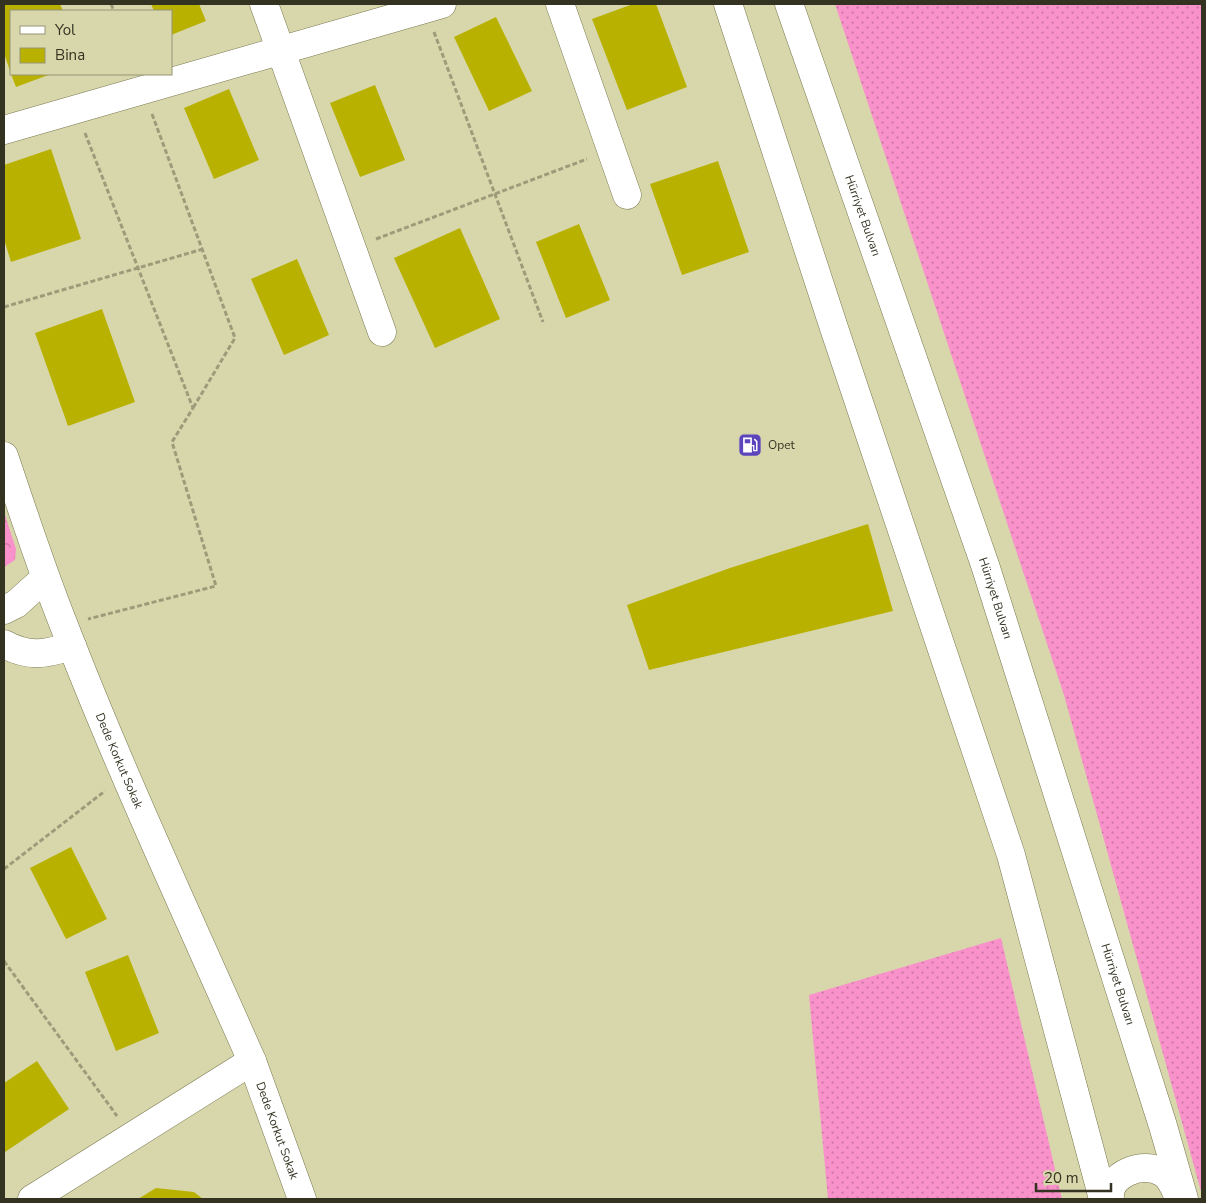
<svg xmlns="http://www.w3.org/2000/svg" width="1206" height="1203" viewBox="0 0 1206 1203" font-family="'Nunito Sans',sans-serif">
<style>
.grass{fill:url(#grass-dots)}
.park{fill:url(#park-crowns)}
.building{fill:#b9b100}
.lines{fill:none;stroke-linecap:round;stroke-linejoin:round}
.minor-casing{stroke:#79784f;stroke-width:29}
.major-casing{stroke:#79784f;stroke-width:29}
.path{stroke:#9d9c7a;stroke-width:3;stroke-dasharray:5 2.5;stroke-linecap:butt}
.minor{stroke:#fff;stroke-width:28}
.major{stroke:#fff;stroke-width:28}
.labels{text-anchor:middle;stroke-width:5;stroke-linejoin:round;paint-order:stroke}
.street-label{font-size:12px;fill:#343322;stroke:#d8d7ac}
.poi-label{font-size:12px;fill:#343322;stroke:#d8d7ac;text-anchor:start}
</style>
<defs>
<pattern id="grass-dots" width="8" height="8" patternUnits="userSpaceOnUse" patternTransform="scale(1.25)"><rect width="8" height="8" fill="#f991ca"/><path d="M2 2h.1M6 6h.1" fill="none" stroke="#ca77a4" stroke-width="1.8" stroke-linecap="round"/></pattern>
<pattern id="park-crowns" width="20" height="18" patternUnits="userSpaceOnUse" patternTransform="scale(1.25)"><rect width="20" height="18" fill="#f991ca"/><path d="M2 6a3 3 0 1 1 6 0M12 15a3 3 0 1 1 6 0" fill="none" stroke="#ca77a4"/></pattern>
</defs>
<rect width="100%" height="100%" fill="#d8d7ac"/>
<g class="grass">
<polygon points="835,4 1202,4 1202,1195 1064,695"/>
<polygon points="1001,938 1062,1199 828,1199 809,995"/>
</g>
<polygon class="park" points="4,512 16,549 15,560 4,567"/>
<g class="building">
<polygon points="4,4 60,4 63,11 11,11 11,74 4,53"/>
<polygon points="151,4 199,4 206,21 171,35 171,11 154,11"/>
<polygon points="633,4 656,4 687,87 627,110 592,19"/>
<polygon points="496,17 532,91 489,111 454,37"/>
<polygon points="11,74 51,74 16,87"/>
<polygon points="375,85 405,160 360,177 330,103"/>
<polygon points="229,89 259,160 214,179 184,108"/>
<polygon points="51,149 81,239 11,262 4,239 4,165"/>
<polygon points="718,161 749,252 682,275 650,184"/>
<polygon points="579,224 610,300 566,318 536,242"/>
<polygon points="460,228 500,319 435,348 394,258"/>
<polygon points="297,259 329,335 284,355 251,279"/>
<polygon points="102,309 135,402 68,426 35,333"/>
<polygon points="868,524 893,611 649,670 627,605 730,568"/>
<polygon points="71,847 107,919 66,939 30,868"/>
<polygon points="128,955 159,1033 116,1051 85,972"/>
<polygon points="37,1061 69,1109 5,1152 4,1083"/>
<polygon points="156,1188 194,1192 203,1199 138,1199"/>
</g>
<g class="lines">
<g class="minor-casing">
<g id="minor">
<polyline points="264,4 382,332"/>
<polyline points="560,4 627,195"/>
<polyline points="4,130 442,4"/>
<path id="s1" d="M 4,456 C 23,512 41,568 63,623 C 120,771 188,916 252,1061 L 32,1199"/>
<polyline points="4,610 16,604 45,578"/>
<path d="M 4,644 C 29,658 46,654 72,646"/>
<path id="s2" d="M 252,1061 L 302,1199"/>
</g>
</g>
<g class="major-casing">
<g id="major">
<polyline points="728,4 834,328 1011,855 1103,1199"/>
<path id="s3" d="M 789,4 L 985,565 L 1163,1126 L 1184,1199"/>
<path d="M 1110,1199 C 1107,1174 1144,1160 1163,1173 C 1171,1178 1174,1187 1178,1196"/>
</g>
</g>
<g class="path">
<polyline points="111,4 114,11"/>
<polyline points="434,32 543,322"/>
<polyline points="152,114 235,338 193,408"/>
<polyline points="85,133 193,408 172,442 216,586 88,619"/>
<polyline points="376,239 587,159"/>
<polyline points="4,307 203,249"/>
<polyline points="4,869 105,791"/>
<polyline points="4,961 117,1116"/>
</g>
<use href="#minor" class="minor"/>
<use href="#major" class="major"/>
</g>
<defs>
<g id="fuel-square" transform="scale(1.25)"><rect x="-9" y="-9" width="18" height="18" rx="4" fill="#5b44bc" stroke="#d8d7ac"/><path d="M-5.5-6h7V0h2V4h1.3V-2.5L3-4.5l.8-.8L6-3V5H2.5V1h-1V6h-7ZM-4.2-4.7v3.2H.2V-4.7Z" fill="#fff"/></g>
</defs>
<g fill-rule="evenodd">
<use href="#fuel-square" x="750" y="445"/>
</g>
<g class="labels">
<g class="street-label">
<text dy="4" stroke="none"><textPath href="#s3" startOffset="224">Hürriyet Bulvarı</textPath></text>
<text dy="4" stroke="none"><textPath href="#s3" startOffset="629">Hürriyet Bulvarı</textPath></text>
<text dy="4" stroke="none"><textPath href="#s1" startOffset="326">Dede Korkut Sokak</textPath></text>
<text dy="4" stroke="none"><textPath href="#s3" startOffset="1034">Hürriyet Bulvarı</textPath></text>
<text dy="4" stroke="none"><textPath href="#s2" startOffset="74">Dede Korkut Sokak</textPath></text>
</g>
<g class="poi-label">
<text x="768" y="449">Opet</text>
</g>
</g>
<rect width="1206" height="1203" fill="none" stroke="#343322" stroke-width="10"/>
<rect x="10" y="10" width="162" height="65" fill="#d8d7ac" stroke="#969575"/>
<rect x="20" y="26" width="25" height="8" fill="#ffffff" stroke="#969575"/>
<text x="55" y="35" font-size="15" fill="#343322">Yol</text>
<rect x="20" y="48" width="25" height="15" fill="#b9b100" stroke="#969575"/>
<text x="55" y="60" font-size="15" fill="#343322">Bina</text>
<path d="M1036 1183v8h75v-8" fill="none" stroke="#343322" stroke-width="2.5"/>
<text x="1044" y="1183" font-size="15" fill="#343322" stroke="#d8d7ac" stroke-width="4" paint-order="stroke">20 m</text>
</svg>
